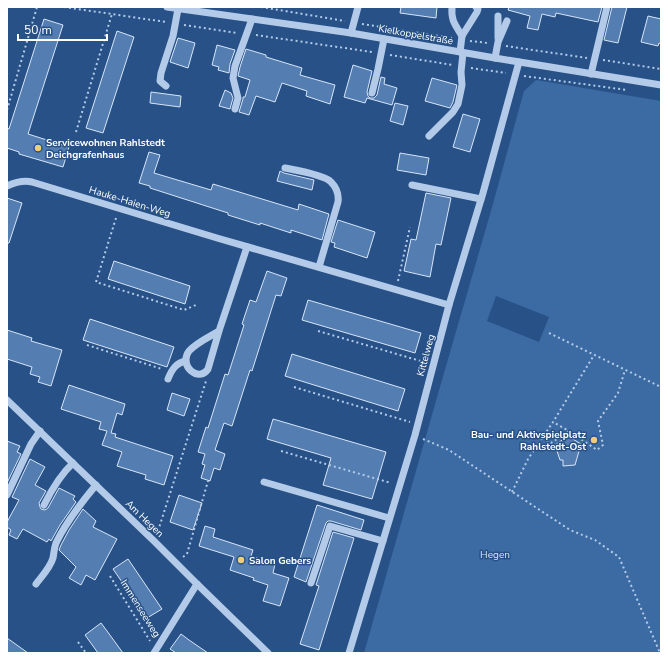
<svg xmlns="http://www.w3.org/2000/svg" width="668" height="660" viewBox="0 0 668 660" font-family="'Nunito Sans',sans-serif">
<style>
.green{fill:#3c6ba4;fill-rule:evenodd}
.building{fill:#547db1;stroke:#d7e5f7}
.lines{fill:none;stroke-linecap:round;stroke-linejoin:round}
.path{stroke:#b3cbe8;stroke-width:2;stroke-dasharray:2 3;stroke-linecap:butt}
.minor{stroke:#b3cbe8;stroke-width:7}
.poi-dot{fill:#f0ce79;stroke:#275187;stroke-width:1.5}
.labels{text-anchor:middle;stroke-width:3;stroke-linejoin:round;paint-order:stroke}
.street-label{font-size:10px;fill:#fff;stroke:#275187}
.poi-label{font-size:10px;font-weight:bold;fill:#fff;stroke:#275187;text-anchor:start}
.park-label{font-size:10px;fill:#d7e5f7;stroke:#275187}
</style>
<rect width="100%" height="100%" fill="#275187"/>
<path class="green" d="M 536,80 L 661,101 L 661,653 L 364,653 L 444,373 L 491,211 L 524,91 ZM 496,296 L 549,317 L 539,342 L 487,321 Z"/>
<g class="building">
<polygon points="401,7 437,7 436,18 400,13"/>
<polygon points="509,7 602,7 598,22 556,13 555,17 542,14 538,30 527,28 530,16 508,10"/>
<polygon points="612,7 627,7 618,43 604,40"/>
<polygon points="648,16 661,19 661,44 659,43 658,46 641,42"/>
<polygon points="44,19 63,25 28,134 69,147 63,167 19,154 19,152 7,148 7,128 9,129"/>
<polygon points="117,31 134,37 103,133 86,128"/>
<polygon points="178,38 195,43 188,68 170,62"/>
<polygon points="217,45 235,50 230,64 229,73 218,70 219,67 212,65"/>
<polygon points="246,49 266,55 266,57 302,68 300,75 335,85 330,104 306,96 307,91 282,83 275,102 256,96 249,115 239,112 243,99 243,97 245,97 250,80 238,76 240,67"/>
<polygon points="353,65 372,71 367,92 368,96 370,98 374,98 377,95 381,77 385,78 384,84 397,88 392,105 367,98 365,103 344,97"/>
<polygon points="432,78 457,85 453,102 450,108 425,101"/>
<polygon points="225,90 231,93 233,98 230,109 219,106"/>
<polygon points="151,92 181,96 180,107 150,103"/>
<polygon points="395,103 408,106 403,125 390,121"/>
<polygon points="463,114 480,119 470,152 453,147"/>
<polygon points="149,152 160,155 154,173 211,190 213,184 298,210 299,204 329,214 322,240 291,230 291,233 260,223 260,225 228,215 228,213 150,188 150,186 139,183"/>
<polygon points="400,153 429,158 426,175 397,170"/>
<polygon points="280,171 284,173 314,180 312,190 277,181"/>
<polygon points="426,193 451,198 441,245 436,244 430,277 404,271 411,239 416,240"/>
<polygon points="7,198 22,203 9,243 7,243"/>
<polygon points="338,220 375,232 367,258 334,247 335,243 331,242"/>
<polygon points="114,261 190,286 185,304 108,279"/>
<polygon points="267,271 287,278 281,296 276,295 252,371 250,370 232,426 224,423 215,450 225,454 220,470 214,468 210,481 201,478 205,465 202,464 205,454 198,452 206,427 208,428 225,374 228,375 244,325 242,324 250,300 256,302"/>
<polygon points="308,300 421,333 415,353 302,320"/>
<polygon points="90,319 174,347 167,367 83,340"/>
<polygon points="7,330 32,338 31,341 62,350 51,386 38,382 40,377 30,374 32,367 7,359"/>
<polygon points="292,354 405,389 398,411 285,376"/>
<polygon points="69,385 125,404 122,415 117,413 111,433 116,434 115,437 173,456 164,485 145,479 146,475 117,466 122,452 102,445 107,431 99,429 101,422 61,409"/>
<polygon points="172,393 190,399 184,416 167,410"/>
<polygon points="273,419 386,452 372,499 323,485 331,458 267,439"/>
<polygon points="568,436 581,444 575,465 563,466 563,460 560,460 555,445"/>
<polygon points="7,441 20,446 17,452 21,454 7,483"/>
<polygon points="30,459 45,467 35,485 46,491 39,503 40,507 41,509 45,510 48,508 59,488 75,496 73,499 76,502 60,525 51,541 49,539 47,542 23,529 17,539 9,535 11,530 7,527 7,522 19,500 12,497"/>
<polygon points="179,495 202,503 193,530 170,522"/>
<polygon points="317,505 364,520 361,530 331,521 328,521 326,523 306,582 294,577"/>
<polygon points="83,509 96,521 93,527 117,539 95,580 86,575 81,585 69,578 76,567 59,550 61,545 69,530"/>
<polygon points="205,526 215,529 213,537 253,550 251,556 275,564 273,573 289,578 280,606 263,601 268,585 253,580 254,578 230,570 234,557 199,546"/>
<polygon points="333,532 354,538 319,650 300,644 319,586 316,585"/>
<polygon points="128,559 162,609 147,618 113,569"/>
<polygon points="101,623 107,631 123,653 98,653 85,635"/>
<polygon points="181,634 189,640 208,653 176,653 170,649"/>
<polygon points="7,638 28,653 7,653"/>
</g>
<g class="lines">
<g class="path">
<polyline points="64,7 166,22"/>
<polyline points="261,7 345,21"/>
<polyline points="362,24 452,38"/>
<polyline points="184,25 237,33"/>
<polyline points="256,35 372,52"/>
<polyline points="470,41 488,43"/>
<polyline points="506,46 587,58"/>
<polyline points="390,55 453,65"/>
<polyline points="603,60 661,69"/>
<polyline points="471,68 506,73"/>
<polyline points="524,76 627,90"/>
<polyline points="7,110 37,7"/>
<polyline points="76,132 112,14"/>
<polyline points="116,218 96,282 184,310 196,305"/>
<polyline points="398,281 410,227"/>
<polyline points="318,331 424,362"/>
<polyline points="549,333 661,387"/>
<polyline points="87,345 162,369"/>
<polyline points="294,387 410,422"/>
<polyline points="569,431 597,450 603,445 598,421 618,393 625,370"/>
<polyline points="542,438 551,443 569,431 553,422"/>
<polyline points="423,439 449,450 570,530 595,540 619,557 660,653"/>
<polyline points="281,451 391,483"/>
<polyline points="512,492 528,459 553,422 594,355"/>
<polyline points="158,531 206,381"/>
<polyline points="183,557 187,554 208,481"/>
<polyline points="110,576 150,641"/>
<polyline points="78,642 86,653"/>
</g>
<g class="minor">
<polyline points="167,7 351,33 495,58 661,85"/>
<path d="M 452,7 C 451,21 455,24 462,36"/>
<polyline points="351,33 358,7"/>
<polyline points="498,38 498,16"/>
<polyline points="460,52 462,36 477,12 478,9 476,7"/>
<polyline points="495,58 498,42 507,21"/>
<polyline points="591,74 607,7"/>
<polyline points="166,86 160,81 161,73 173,36 178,9"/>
<polyline points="372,93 378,69 384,39"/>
<polyline points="235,109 238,98 233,78 235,66 252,19"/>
<polyline points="429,136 453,112 458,104 462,85 461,72 463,53"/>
<path d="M 285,168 C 295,170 325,175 331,182 C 337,188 339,194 338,202 L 319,267"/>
<polyline points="412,185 481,199"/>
<path d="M 7,186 C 16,182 23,180 32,182 L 217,238 L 449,305"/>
<path d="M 219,331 C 209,337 196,343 189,351 C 178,366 199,383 208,369 L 219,331 L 247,247"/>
<path d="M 168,379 C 172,369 176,363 186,361"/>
<polyline points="7,400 154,541 197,584 268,653"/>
<polyline points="264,482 389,518"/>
<polyline points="7,495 31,444 40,431"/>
<path d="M 44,505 C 52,489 60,475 73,463"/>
<polyline points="311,583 330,526 383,541"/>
<path d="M 36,584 C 42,576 50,568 53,558 C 54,553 54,548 56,543 C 66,522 81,503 96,485"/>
<polyline points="154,653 197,584"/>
<polyline points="349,653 415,435 449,305 483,193 519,62"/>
</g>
</g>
<g class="poi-dot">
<circle cx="38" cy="148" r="4"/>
<circle cx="594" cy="440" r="4"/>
<circle cx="241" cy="560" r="4"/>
</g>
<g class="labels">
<g class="street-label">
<text transform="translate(416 34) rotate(10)" y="4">Kielkoppelstraße</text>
<text transform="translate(130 201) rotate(17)" y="4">Hauke-Haien-Weg</text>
<text transform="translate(425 355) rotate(-75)" y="4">Kittelweg</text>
<text transform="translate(145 518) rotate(44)" y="4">Am Hegen</text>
<text transform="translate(141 608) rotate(58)" y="4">Immenseeweg</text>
</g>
<g class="poi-label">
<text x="46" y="146">Servicewohnen Rahlstedt<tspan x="46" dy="12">Deichgrafenhaus</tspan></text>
<text x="586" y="438" text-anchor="end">Bau- und Aktivspielplatz<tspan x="586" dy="12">Rahlstedt-Ost</tspan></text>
<text x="249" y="564">Salon Gebers</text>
</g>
<g class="park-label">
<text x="495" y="558">Hegen</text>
</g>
</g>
<rect width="668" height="660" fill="none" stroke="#ffffff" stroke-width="16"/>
<path d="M18 34v6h89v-6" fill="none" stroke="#ffffff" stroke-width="2"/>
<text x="24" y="34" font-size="12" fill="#ffffff" stroke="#275187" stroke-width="3" paint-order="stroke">50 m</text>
</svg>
